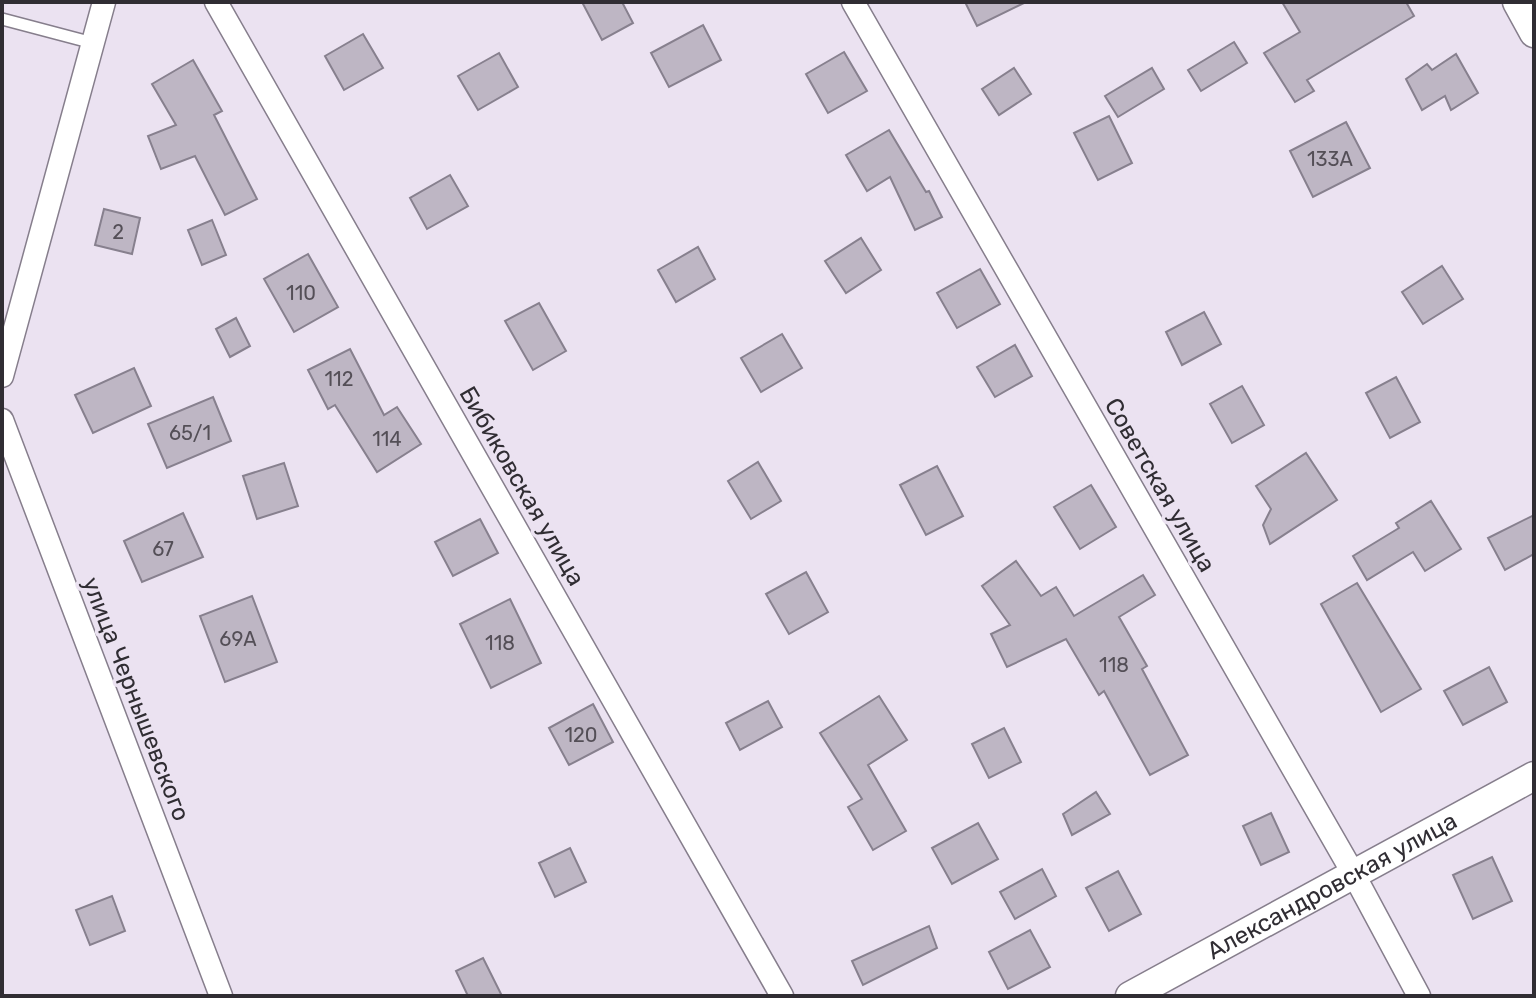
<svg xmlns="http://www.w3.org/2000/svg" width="1536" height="998" viewBox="0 0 1536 998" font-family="Rubik,sans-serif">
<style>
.building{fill:#beb6c4;stroke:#87808e;stroke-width:2}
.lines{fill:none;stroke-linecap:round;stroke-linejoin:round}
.service-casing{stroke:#867e8c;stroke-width:14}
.minor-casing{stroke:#867e8c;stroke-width:25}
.tertiary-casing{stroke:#867e8c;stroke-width:31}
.service{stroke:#fff;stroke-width:11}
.minor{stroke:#fff;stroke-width:22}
.tertiary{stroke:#fff;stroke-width:28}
.labels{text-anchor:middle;stroke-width:7;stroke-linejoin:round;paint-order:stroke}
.number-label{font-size:20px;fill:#544f57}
.street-label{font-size:24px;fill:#302d33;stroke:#ebe2f1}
</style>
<rect width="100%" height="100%" fill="#ebe2f1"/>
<g class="building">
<polygon points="582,2 622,2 633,23 602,40"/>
<polygon points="965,2 1026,2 977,26"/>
<polygon points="1282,2 1406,2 1414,16 1307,80 1314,91 1295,102 1264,53 1300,32"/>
<polygon points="703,25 721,60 669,87 651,53"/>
<polygon points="363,34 383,68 344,90 325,56"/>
<polygon points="1234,42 1247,63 1201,91 1188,70"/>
<polygon points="844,52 867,91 828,113 806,74"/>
<polygon points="499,53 518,87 478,110 458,76"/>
<polygon points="1456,54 1478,93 1451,110 1445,96 1422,110 1406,79 1427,64 1432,70"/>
<polygon points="193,60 222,111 214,115 257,199 225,215 195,156 161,169 148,136 176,125 152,84"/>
<polygon points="1014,68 1031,94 999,115 982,89"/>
<polygon points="1152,68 1164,89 1118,117 1105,96"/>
<polygon points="1109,116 1132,163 1098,180 1074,133"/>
<polygon points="1346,122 1370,168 1313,197 1290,151"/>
<polygon points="889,130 926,192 929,191 942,217 915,230 890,177 867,191 846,155"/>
<polygon points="450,175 468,206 427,229 410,198"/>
<polygon points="104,209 140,218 132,254 95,245"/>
<polygon points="212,220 226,255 202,265 188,230"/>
<polygon points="861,238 881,270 846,293 825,261"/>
<polygon points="698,247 715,279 676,302 658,270"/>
<polygon points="308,254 338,307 294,332 264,279"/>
<polygon points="1442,266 1463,299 1423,324 1402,292"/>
<polygon points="980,269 1000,304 957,328 937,293"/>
<polygon points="539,303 566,351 533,370 505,321"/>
<polygon points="1204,312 1221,344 1182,365 1166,332"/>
<polygon points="236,318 250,346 230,357 216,329"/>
<polygon points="782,334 802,368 761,392 741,358"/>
<polygon points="1015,345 1032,376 995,397 977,367"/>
<polygon points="350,349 384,415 397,407 421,444 377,472 335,405 328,409 308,370"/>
<polygon points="134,368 151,406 93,433 75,395"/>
<polygon points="1396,377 1420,422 1390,438 1366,393"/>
<polygon points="1242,386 1264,425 1232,443 1210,404"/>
<polygon points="213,397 231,441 167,468 148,424"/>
<polygon points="1306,453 1337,500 1270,544 1263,525 1271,509 1256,486"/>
<polygon points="758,462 781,501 751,519 728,481"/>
<polygon points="284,463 298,506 257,519 243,476"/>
<polygon points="937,466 963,516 926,535 900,485"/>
<polygon points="1091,485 1116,527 1080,549 1054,507"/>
<polygon points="1431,501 1461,549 1425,571 1413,552 1367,580 1353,556 1399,528 1396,523"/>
<polygon points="183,513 203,557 142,582 124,541"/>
<polygon points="1534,515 1534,554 1505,570 1488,538"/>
<polygon points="480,519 498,553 453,576 435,542"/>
<polygon points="1016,561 1041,596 1056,587 1074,616 1143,575 1155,595 1119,617 1147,666 1142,669 1188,755 1150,775 1104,691 1099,695 1066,639 1007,667 991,634 1010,625 982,586"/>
<polygon points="806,572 828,612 789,634 766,594"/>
<polygon points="1357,583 1421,689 1381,712 1321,604"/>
<polygon points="252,596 277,662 225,682 200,616"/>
<polygon points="510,599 541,663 491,688 460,624"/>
<polygon points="1489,667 1507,702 1463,725 1444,691"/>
<polygon points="879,696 907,740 868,765 906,831 873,850 848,807 862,799 820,733"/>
<polygon points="768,701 782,727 740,750 726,723"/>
<polygon points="593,704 613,742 569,765 549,728"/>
<polygon points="1004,728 1021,762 989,778 972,744"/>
<polygon points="1096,792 1110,814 1072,835 1063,814"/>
<polygon points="1271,813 1289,852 1261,865 1243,826"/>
<polygon points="978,823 998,859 952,884 932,848"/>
<polygon points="570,848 586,882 555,897 539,863"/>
<polygon points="1492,857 1512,901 1473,919 1453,875"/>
<polygon points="1042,869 1056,896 1015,919 1000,892"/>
<polygon points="1118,871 1141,914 1109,931 1086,888"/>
<polygon points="112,896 125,931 90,945 76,910"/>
<polygon points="929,926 937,948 863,985 852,961"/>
<polygon points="1030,930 1050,967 1008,989 989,952"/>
<polygon points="483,958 502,996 468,996 456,971"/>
</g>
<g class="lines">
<g class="service-casing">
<polyline id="service" points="2,19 93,43"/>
</g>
<g class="minor-casing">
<g id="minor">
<polyline points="216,2 782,996"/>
<polyline points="853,2 1353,873 1419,996"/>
<polyline points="2,376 104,2"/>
<polyline points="2,420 221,996"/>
</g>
</g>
<g class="tertiary-casing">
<g id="tertiary">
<polyline points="1517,2 1534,33"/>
<path id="s1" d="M 1130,996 L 1534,776"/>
</g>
</g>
<use href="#service" class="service"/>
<use href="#minor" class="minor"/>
<use href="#tertiary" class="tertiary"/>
</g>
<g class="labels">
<g class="number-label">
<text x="1330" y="166">133А</text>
<text x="118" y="239">2</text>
<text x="301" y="300">110</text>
<text x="339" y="386">112</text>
<text x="190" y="440">65/1</text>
<text x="387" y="446">114</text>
<text x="163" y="556">67</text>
<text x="238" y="646">69А</text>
<text x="500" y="650">118</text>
<text x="1114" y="672">118</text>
<text x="581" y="742">120</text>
</g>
<g class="street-label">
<text transform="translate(1160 485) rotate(60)" y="8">Советская улица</text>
<text transform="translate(522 486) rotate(60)" y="8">Бибиковская улица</text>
<text transform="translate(136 699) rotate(69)" y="8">улица Чернышевского</text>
<text dy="8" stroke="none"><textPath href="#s1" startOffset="230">Александровская улица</textPath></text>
</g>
</g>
<rect width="1536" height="998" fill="none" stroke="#302d33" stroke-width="8"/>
</svg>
